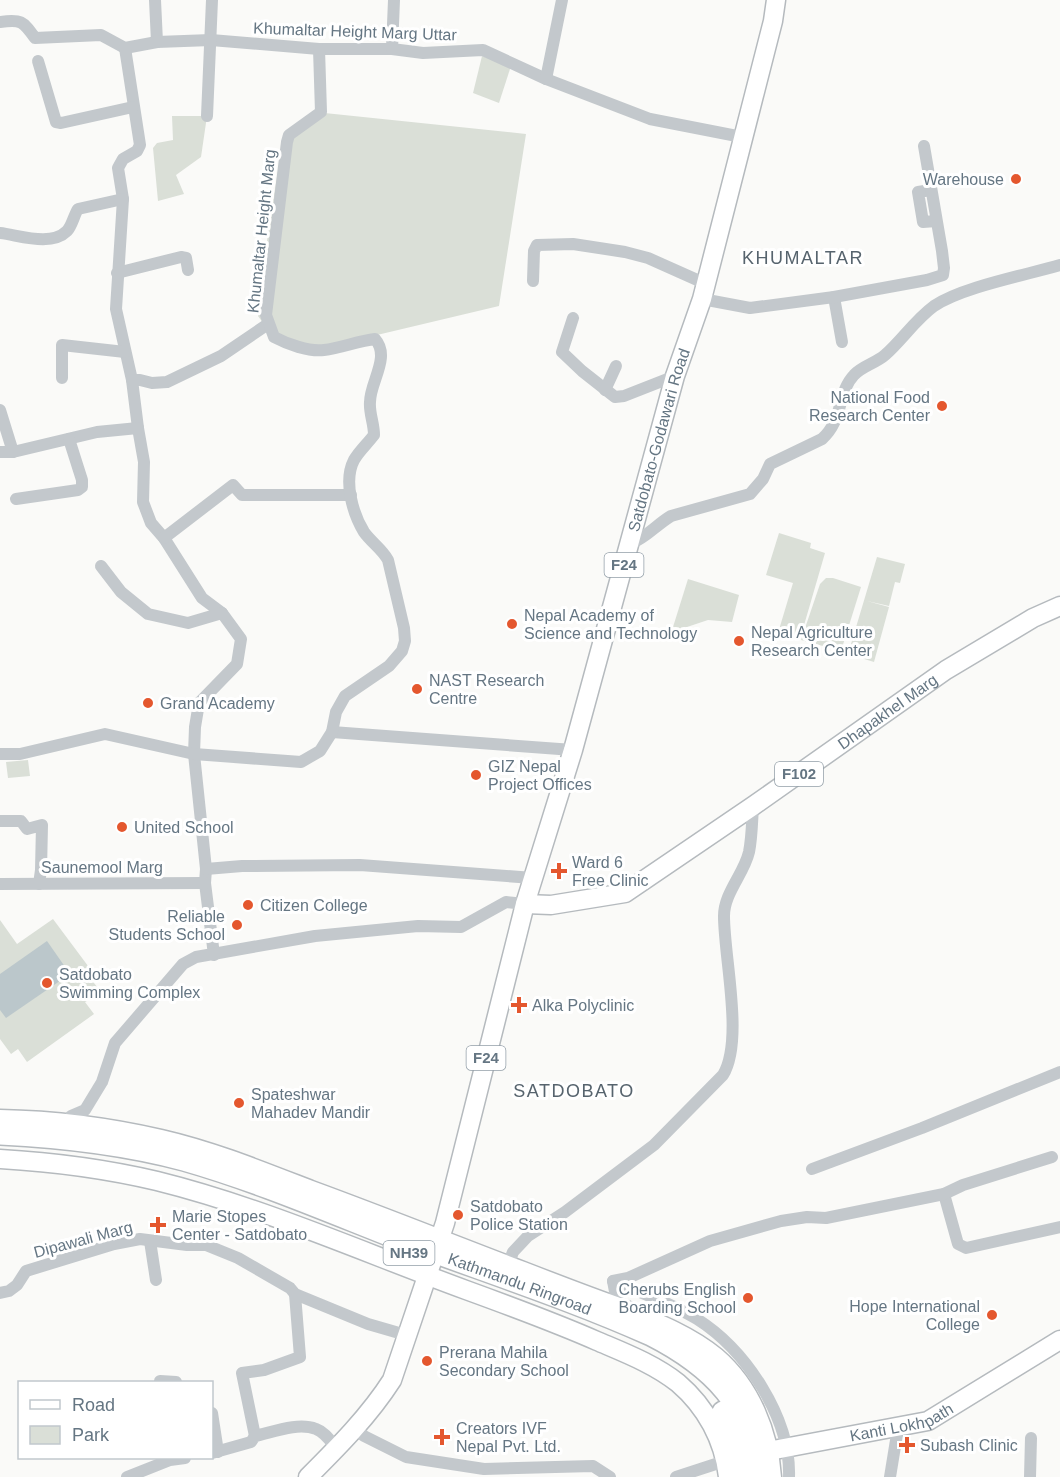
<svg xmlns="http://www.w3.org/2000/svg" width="1060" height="1477" viewBox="0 0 1060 1477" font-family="Helvetica,sans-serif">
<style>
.green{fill:#dadfd7}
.water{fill:#bbc7cb}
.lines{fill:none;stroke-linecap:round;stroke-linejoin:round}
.primary-casing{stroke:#b5babe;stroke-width:21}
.highway-casing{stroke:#b4b9bd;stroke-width:24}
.street{stroke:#c3c8cc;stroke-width:12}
.primary{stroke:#fff;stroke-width:18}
.highway{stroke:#fff;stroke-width:21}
.poi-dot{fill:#e4572e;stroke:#fff;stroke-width:2}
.labels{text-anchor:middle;stroke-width:6;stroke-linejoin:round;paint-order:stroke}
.shield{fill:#fff;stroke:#939fa8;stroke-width:1.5}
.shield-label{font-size:15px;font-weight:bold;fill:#657683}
.street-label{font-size:16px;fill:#657683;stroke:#fff}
.poi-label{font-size:16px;fill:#657683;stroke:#fff;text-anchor:start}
.neighbourhood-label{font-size:18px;letter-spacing:1.5px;fill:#57646e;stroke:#fff}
</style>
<rect width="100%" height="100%" fill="#fafaf8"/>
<g class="green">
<polygon points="482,56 511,66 499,103 473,93"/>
<polygon points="315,112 526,134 499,306 377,335 324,350 273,337 258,316 269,225 284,135"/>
<polygon points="172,116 207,116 201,157 176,175 184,194 158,201 153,148 157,143 173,140"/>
<polygon points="779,533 811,543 810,548 825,553 800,639 778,633 793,583 766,575"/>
<polygon points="877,557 905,564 900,583 895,582 889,606 867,601 889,607 874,662 848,654"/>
<polygon points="826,578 833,578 861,587 841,651 801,640 820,584"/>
<polygon points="688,579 739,595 732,622 708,620 681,629 673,627"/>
<polygon points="28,760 30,776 8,778 6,762"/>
<polygon points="53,919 91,970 86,973 102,993 85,1002 94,1014 27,1062 18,1049 11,1054 0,1039 0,920 17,944"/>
</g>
<polygon class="water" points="47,941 70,974 6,1018 0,1010 0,974"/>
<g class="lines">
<g class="primary-casing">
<g id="primary">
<path id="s1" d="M 525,904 L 551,905 L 625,893 L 753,806 L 946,670 L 1033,618 L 1060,606"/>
<path d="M 0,1119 C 54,1120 109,1127 161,1139 C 213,1151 262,1171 311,1190 C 382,1216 452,1244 523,1271 C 554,1283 585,1295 616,1306 C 650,1320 687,1333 716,1357 C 751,1387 769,1433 772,1477"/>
<path d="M 0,1159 C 52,1162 106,1169 157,1181 C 262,1207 365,1253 466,1290 C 510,1306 554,1322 597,1341 C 625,1353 654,1364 678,1383 C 706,1407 724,1440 728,1477"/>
<path id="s2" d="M 758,1453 L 928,1421 L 1060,1340"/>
<path id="s3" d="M 308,1477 C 338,1447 369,1416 392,1380 L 445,1223 L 525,904 L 573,750 L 675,376 L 702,299 L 773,21 L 776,0"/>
</g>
</g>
<g class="highway-casing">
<g id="highway">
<path id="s4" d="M 0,1134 C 62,1137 124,1144 184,1160 C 261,1182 334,1214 409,1243 C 490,1273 573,1300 651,1335 C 710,1365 755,1407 758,1477"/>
<polyline points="723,1412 738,1445 743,1477"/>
</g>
</g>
<g class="street">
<polyline points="155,0 157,42"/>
<path d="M 0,22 C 21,19 23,21 35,38 L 101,35 L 125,48 L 157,42 L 211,40 L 319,49 L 392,49 L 423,53 L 483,50 L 546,79 L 650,119 L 742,137"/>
<polyline points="125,48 140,145 137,151 123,159 118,168 123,199 116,309 132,380 138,428 144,462 143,502 151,523 164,538 202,598 222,613 241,639 237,664 199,703 195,727 194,754 206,869 205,883 214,955"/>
<polyline points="392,49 394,0"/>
<polyline points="38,61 56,122 61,123 133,107"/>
<polyline points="546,79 562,0"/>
<polyline points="207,116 212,0"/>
<polyline points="931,190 918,192 923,222 936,221"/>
<path d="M 0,233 C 19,235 51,247 67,231 C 72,226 74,215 78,209 L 123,199"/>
<polyline points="117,273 181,257 186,258 188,270"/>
<polyline points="533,281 534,251 537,245 573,244 625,252 648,258 704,283"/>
<polyline points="834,297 842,342"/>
<polyline points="702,299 750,308 834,297 927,280 943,275 944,268 942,251 924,146"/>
<polyline points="573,318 562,352 582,371 615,397 624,396 675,376"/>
<polyline points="62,378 62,345 125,352"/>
<polyline points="132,380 140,380 152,383 167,382 221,356 268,324"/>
<polyline points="605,390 616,366"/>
<polyline points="0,410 13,452"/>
<polyline points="0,452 13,452 97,432 138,428"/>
<polyline points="16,499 78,490 82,487 82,480 69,439"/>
<polyline points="164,538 233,485 242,495 351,495"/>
<path d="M 630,544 C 646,538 656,525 671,516 L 750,494 L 763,479 L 770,464 L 822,439 C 844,419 837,393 854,375 C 862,366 876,363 885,355 C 902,340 915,320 934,306 C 962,287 1026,275 1060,265"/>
<polyline points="101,566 121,592 148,614 188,623 222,613"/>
<polyline points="332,732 573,750"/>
<path d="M 0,754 L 20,754 L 105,734 L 194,754 L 301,762 L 320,751 L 332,732 L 336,712 L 345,696 L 389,666 L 402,651 L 405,641 L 404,628 L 388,560 C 382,549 371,542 364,532 C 353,514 343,481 354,460 C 359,451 368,443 374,435 C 374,423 369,413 370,402 C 370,382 391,357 375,339 C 358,341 341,348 324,350 C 309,352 287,344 274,337 L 266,315 L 287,142 L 289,135 L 321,112 L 319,49"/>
<polyline points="0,821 21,821 27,829 42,825 41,870 39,884"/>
<polyline points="206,869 242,866 360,865 533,878"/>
<polyline points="0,884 205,883"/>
<polyline points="69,1123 71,1116 85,1110 102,1082 115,1043 183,964 196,957 315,936 418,926 461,927 506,902 525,904"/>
<polyline points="812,1169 922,1128 1060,1072"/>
<polyline points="944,1194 958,1244 966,1248 1060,1227"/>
<polyline points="150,1241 156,1280"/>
<path d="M 508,1265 L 513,1252 L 528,1236 L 565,1212 L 654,1145 L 723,1075 C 744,1040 724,958 724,916 C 724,893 744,874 749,852 C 752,837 752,821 753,806"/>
<path d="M 613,1281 C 641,1293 671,1303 697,1319 C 746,1350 791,1418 789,1477"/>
<polyline points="0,1293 9,1291 17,1285 26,1271 114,1244 140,1239 187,1245 206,1245 238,1258 290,1288 295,1294 368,1324 406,1335"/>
<polyline points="618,1307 613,1281 628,1278 710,1241 781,1221 807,1217 826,1218 944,1194 963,1185 1052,1157"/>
<polyline points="160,1381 176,1382"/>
<polyline points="212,1413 218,1452"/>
<polyline points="355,1427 364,1436 406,1457 484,1469 593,1466 610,1477"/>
<polyline points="255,1436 242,1373 264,1370 300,1357 295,1294"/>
<path d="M 212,1453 L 251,1442 L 255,1436 C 273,1432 298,1422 316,1429 C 325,1432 331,1442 337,1449"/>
<polyline points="127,1477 170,1460 185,1458"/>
<polyline points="676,1477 725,1461"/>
<polyline points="890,1477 898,1428"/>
<polyline points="1030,1477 1031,1438"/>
</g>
<use href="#primary" class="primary"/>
<use href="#highway" class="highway"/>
</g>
<g class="poi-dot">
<circle cx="1016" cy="179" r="6"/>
<circle cx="942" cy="406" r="6"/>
<circle cx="512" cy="624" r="6"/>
<circle cx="739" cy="641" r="6"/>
<circle cx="417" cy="689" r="6"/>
<circle cx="148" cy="703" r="6"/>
<circle cx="476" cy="775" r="6"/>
<circle cx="122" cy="827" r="6"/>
<path d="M556 862h6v6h6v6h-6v6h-6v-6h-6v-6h6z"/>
<circle cx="248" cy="905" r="6"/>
<circle cx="237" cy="925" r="6"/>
<circle cx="47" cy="983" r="6"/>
<path d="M516 996h6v6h6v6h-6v6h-6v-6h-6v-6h6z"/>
<circle cx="239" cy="1103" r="6"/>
<circle cx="458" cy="1215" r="6"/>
<path d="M155 1216h6v6h6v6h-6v6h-6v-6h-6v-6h6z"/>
<circle cx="748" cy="1298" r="6"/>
<circle cx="992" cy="1315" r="6"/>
<circle cx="427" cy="1361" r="6"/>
<path d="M439 1428h6v6h6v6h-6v6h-6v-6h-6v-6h6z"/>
<path d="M904 1436h6v6h6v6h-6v6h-6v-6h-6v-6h6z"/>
</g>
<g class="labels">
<g class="shield">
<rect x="604.5" y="553" width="39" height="24" rx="4.5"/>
<rect x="775" y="762" width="48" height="24" rx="4.5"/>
<rect x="466.5" y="1046" width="39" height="24" rx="4.5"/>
<rect x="383.5" y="1241" width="51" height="24" rx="4.5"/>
</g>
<g class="shield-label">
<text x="624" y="570">F24</text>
<text x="799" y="779">F102</text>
<text x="486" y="1063">F24</text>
<text x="409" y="1258">NH39</text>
</g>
<g class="street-label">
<text transform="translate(355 31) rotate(2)" y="6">Khumaltar Height Marg Uttar</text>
<text transform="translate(261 231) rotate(-84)" y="6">Khumaltar Height Marg</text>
<text dy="6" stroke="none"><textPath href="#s3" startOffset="1106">Satdobato-Godawari Road</textPath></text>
<text dy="6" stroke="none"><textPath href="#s1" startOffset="420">Dhapakhel Marg</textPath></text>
<text x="102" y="873">Saunemool Marg</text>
<text transform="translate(83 1239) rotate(-15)" y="6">Dipawali Marg</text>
<text dy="6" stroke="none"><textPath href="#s4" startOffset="544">Kathmandu Ringroad</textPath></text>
<text dy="6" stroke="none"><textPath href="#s2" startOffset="147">Kanti Lokhpath</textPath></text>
</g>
<g class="poi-label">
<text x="1004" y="185" text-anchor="end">Warehouse</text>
<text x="930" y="403" text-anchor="end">National Food<tspan x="930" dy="18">Research Center</tspan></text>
<text x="524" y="621">Nepal Academy of<tspan x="524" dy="18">Science and Technology</tspan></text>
<text x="751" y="638">Nepal Agriculture<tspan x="751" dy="18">Research Center</tspan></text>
<text x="429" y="686">NAST Research<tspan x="429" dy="18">Centre</tspan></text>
<text x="160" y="709">Grand Academy</text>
<text x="488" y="772">GIZ Nepal<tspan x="488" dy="18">Project Offices</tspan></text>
<text x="134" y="833">United School</text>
<text x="572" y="868">Ward 6<tspan x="572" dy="18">Free Clinic</tspan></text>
<text x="260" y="911">Citizen College</text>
<text x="225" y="922" text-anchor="end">Reliable<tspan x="225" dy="18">Students School</tspan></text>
<text x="59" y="980">Satdobato<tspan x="59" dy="18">Swimming Complex</tspan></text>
<text x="532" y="1011">Alka Polyclinic</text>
<text x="251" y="1100">Spateshwar<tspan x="251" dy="18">Mahadev Mandir</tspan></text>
<text x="470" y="1212">Satdobato<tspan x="470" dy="18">Police Station</tspan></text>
<text x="172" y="1222">Marie Stopes<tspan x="172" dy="18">Center - Satdobato</tspan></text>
<text x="736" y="1295" text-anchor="end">Cherubs English<tspan x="736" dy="18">Boarding School</tspan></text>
<text x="980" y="1312" text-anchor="end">Hope International<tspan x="980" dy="18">College</tspan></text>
<text x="439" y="1358">Prerana Mahila<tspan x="439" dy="18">Secondary School</tspan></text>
<text x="456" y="1434">Creators IVF<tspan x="456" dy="18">Nepal Pvt. Ltd.</tspan></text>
<text x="920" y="1451">Subash Clinic</text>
</g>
<g class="neighbourhood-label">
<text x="803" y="264">KHUMALTAR</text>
<text x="574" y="1097">SATDOBATO</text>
</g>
</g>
<rect x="18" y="1381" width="195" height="78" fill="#ffffff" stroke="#c1c8cd" stroke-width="1.5"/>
<rect x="30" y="1400" width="30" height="9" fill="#ffffff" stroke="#c1c8cd" stroke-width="1.5"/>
<text x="72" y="1411" font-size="18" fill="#657683">Road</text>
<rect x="30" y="1426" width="30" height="18" fill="#dadfd7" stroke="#c1c8cd" stroke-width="1.5"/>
<text x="72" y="1441" font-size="18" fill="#657683">Park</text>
</svg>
